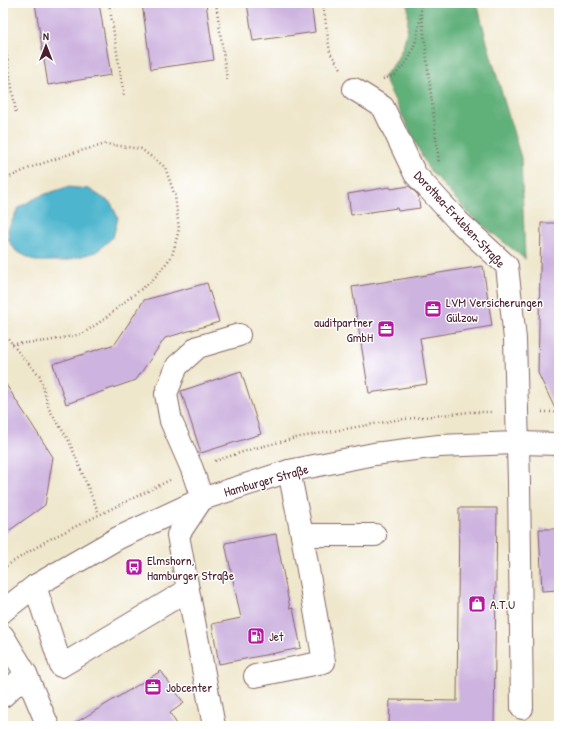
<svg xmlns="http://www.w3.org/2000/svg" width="562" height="729" viewBox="0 0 562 729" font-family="'Patrick Hand',sans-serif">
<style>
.forest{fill:#61b07a;stroke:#566852}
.water{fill:#4eb5cd;stroke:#4c6a7c}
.building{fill:#cdb3df}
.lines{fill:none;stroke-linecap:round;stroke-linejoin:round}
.minor-casing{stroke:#846563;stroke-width:24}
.major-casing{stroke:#846563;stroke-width:24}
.path{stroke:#846563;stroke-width:2.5;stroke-dasharray:1 3;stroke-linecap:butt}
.minor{stroke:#fff;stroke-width:22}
.major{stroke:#fff;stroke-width:22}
.labels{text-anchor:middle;stroke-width:3;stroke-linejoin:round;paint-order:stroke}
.street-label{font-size:13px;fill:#4a1f2b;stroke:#fff}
.poi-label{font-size:13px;fill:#4a1f2b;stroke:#fff;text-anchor:start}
</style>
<rect width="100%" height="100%" fill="#fff"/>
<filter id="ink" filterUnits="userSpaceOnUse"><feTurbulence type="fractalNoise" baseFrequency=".025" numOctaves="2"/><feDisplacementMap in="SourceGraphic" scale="8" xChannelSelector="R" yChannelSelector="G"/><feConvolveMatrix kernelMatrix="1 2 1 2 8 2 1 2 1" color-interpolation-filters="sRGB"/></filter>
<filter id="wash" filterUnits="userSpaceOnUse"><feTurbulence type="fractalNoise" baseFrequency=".012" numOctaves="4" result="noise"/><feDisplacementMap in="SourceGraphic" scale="16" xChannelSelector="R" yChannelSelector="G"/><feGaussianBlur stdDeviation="0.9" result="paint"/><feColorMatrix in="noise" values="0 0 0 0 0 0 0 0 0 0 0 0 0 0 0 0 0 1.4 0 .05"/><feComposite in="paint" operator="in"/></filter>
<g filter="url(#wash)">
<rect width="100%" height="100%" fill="#efe7cc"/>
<path class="forest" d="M 408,3 L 477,3 L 488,46 L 521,158 L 525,259 L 470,215 L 428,168 L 383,76 C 388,71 394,65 397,59 C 407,42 409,22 408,3 Z"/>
<polygon class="water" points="67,187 89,189 111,203 118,218 113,237 96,252 64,261 35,261 16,251 9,241 8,229 19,207 40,196"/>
<g id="blocks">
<g class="building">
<polygon points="35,3 99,3 111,75 48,85"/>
<polygon points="142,3 206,3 214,60 151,69"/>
<polygon points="247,3 311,3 315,32 253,41"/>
<polygon points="409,186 418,195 420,208 398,211 397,208 351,215 348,194 390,187 391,189"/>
<polygon points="541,223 559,223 559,417 538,373"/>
<polygon points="483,266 492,326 420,338 427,384 369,393 352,287"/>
<polygon points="207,283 219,322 165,338 136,380 66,404 53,364 115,344 144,300"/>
<polygon points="241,371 261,434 201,453 181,391"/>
<polygon points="3,380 53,457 45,505 3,535"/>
<polygon points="459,508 497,508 494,726 389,726 390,700 457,701"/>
<polygon points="539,529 559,529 559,590 542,591"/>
<polygon points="276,534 290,609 293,608 301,648 219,664 212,624 241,618 225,543"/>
<polygon points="161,671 184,703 170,713 178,726 70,726"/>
</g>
</g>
</g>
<g filter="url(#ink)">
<use href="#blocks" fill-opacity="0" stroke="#846563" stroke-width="1"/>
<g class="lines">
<g class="minor-casing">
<g id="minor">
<polyline points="354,89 383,107 415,174 458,221 507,266 515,339 519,482 522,708"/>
<polyline points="289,471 302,535 375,535"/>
<polyline points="35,586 61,666 188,590"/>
<polyline points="3,636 26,674 48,726"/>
<polyline points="255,676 324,662 302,535"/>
<polyline points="3,696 26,674"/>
<polyline points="214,726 188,590 178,535 202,499 192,469 171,421 166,394 177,366 198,347 239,335"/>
</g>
</g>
<g class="major-casing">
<polyline id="major" points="3,611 35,586 118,538 202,499 289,471 374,454 439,446 518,443 559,444"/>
</g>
<g class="path">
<polyline points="109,3 124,96"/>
<polyline points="216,3 227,80"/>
<polyline points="323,3 330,53 342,70"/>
<polyline points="422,17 439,163"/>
<polyline points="3,32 16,113"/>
<polyline points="383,79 395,75 409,59 417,38 421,13 421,3"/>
<polyline points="3,180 32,167 73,153 106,144 141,149 165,167 175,196 179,229 172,256 152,281 128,299 103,320 82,334 48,341 12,344"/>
<polyline points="3,328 4,333 19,353 40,376 49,409 69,441 99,514"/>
<polyline points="542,412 559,412"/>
<polyline points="215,461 252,449 300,437 396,420 470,412 493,412"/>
<polyline points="3,568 48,540 170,480"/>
</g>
<use href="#minor" class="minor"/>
<use href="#major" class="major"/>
</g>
</g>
<defs>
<g id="office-square" transform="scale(0.9)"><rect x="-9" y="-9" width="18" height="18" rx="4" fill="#b5179e" stroke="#fff"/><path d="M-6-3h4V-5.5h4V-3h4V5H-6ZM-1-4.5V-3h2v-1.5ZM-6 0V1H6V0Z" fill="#fff"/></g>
<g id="bus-square" transform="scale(0.9)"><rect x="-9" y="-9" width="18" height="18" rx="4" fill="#b5179e" stroke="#fff"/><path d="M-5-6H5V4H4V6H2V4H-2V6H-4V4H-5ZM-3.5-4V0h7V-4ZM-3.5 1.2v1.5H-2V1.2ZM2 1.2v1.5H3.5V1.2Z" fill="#fff"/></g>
<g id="shop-square" transform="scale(0.9)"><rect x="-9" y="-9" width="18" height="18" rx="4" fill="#b5179e" stroke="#fff"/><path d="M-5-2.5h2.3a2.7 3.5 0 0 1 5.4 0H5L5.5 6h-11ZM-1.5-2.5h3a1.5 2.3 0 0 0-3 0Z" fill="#fff"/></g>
<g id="fuel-square" transform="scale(0.9)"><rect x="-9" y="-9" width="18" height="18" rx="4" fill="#b5179e" stroke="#fff"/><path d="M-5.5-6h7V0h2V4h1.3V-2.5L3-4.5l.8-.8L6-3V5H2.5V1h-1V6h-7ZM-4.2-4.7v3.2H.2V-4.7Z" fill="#fff"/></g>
</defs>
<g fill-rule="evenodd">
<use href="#office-square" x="433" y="309"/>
<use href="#office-square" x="386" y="329"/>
<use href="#bus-square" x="134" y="567"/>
<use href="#shop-square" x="477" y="604"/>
<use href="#fuel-square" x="256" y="636"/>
<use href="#office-square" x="153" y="687"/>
</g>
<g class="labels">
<g class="street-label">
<text transform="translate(460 219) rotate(47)" y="5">Dorothea-Erxleben-Straße</text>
<text transform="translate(266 480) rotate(-16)" y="5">Hamburger Straße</text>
</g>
<g class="poi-label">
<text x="446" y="307">LVM Versicherungen<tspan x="446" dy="15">Gülzow</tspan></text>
<text x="373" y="327" text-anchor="end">auditpartner<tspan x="373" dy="15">GmbH</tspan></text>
<text x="147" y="565">Elmshorn,<tspan x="147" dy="15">Hamburger Straße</tspan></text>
<text x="490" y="609">A.T.U</text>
<text x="269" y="641">Jet</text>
<text x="166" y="692">Jobcenter</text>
</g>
</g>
<rect width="562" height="729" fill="none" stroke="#fff" stroke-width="16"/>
<g transform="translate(46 46)" stroke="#ffffff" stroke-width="3" paint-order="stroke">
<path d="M0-3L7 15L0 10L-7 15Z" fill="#4a1f2b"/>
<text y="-6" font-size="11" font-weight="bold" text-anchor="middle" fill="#4a1f2b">N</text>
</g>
</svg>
